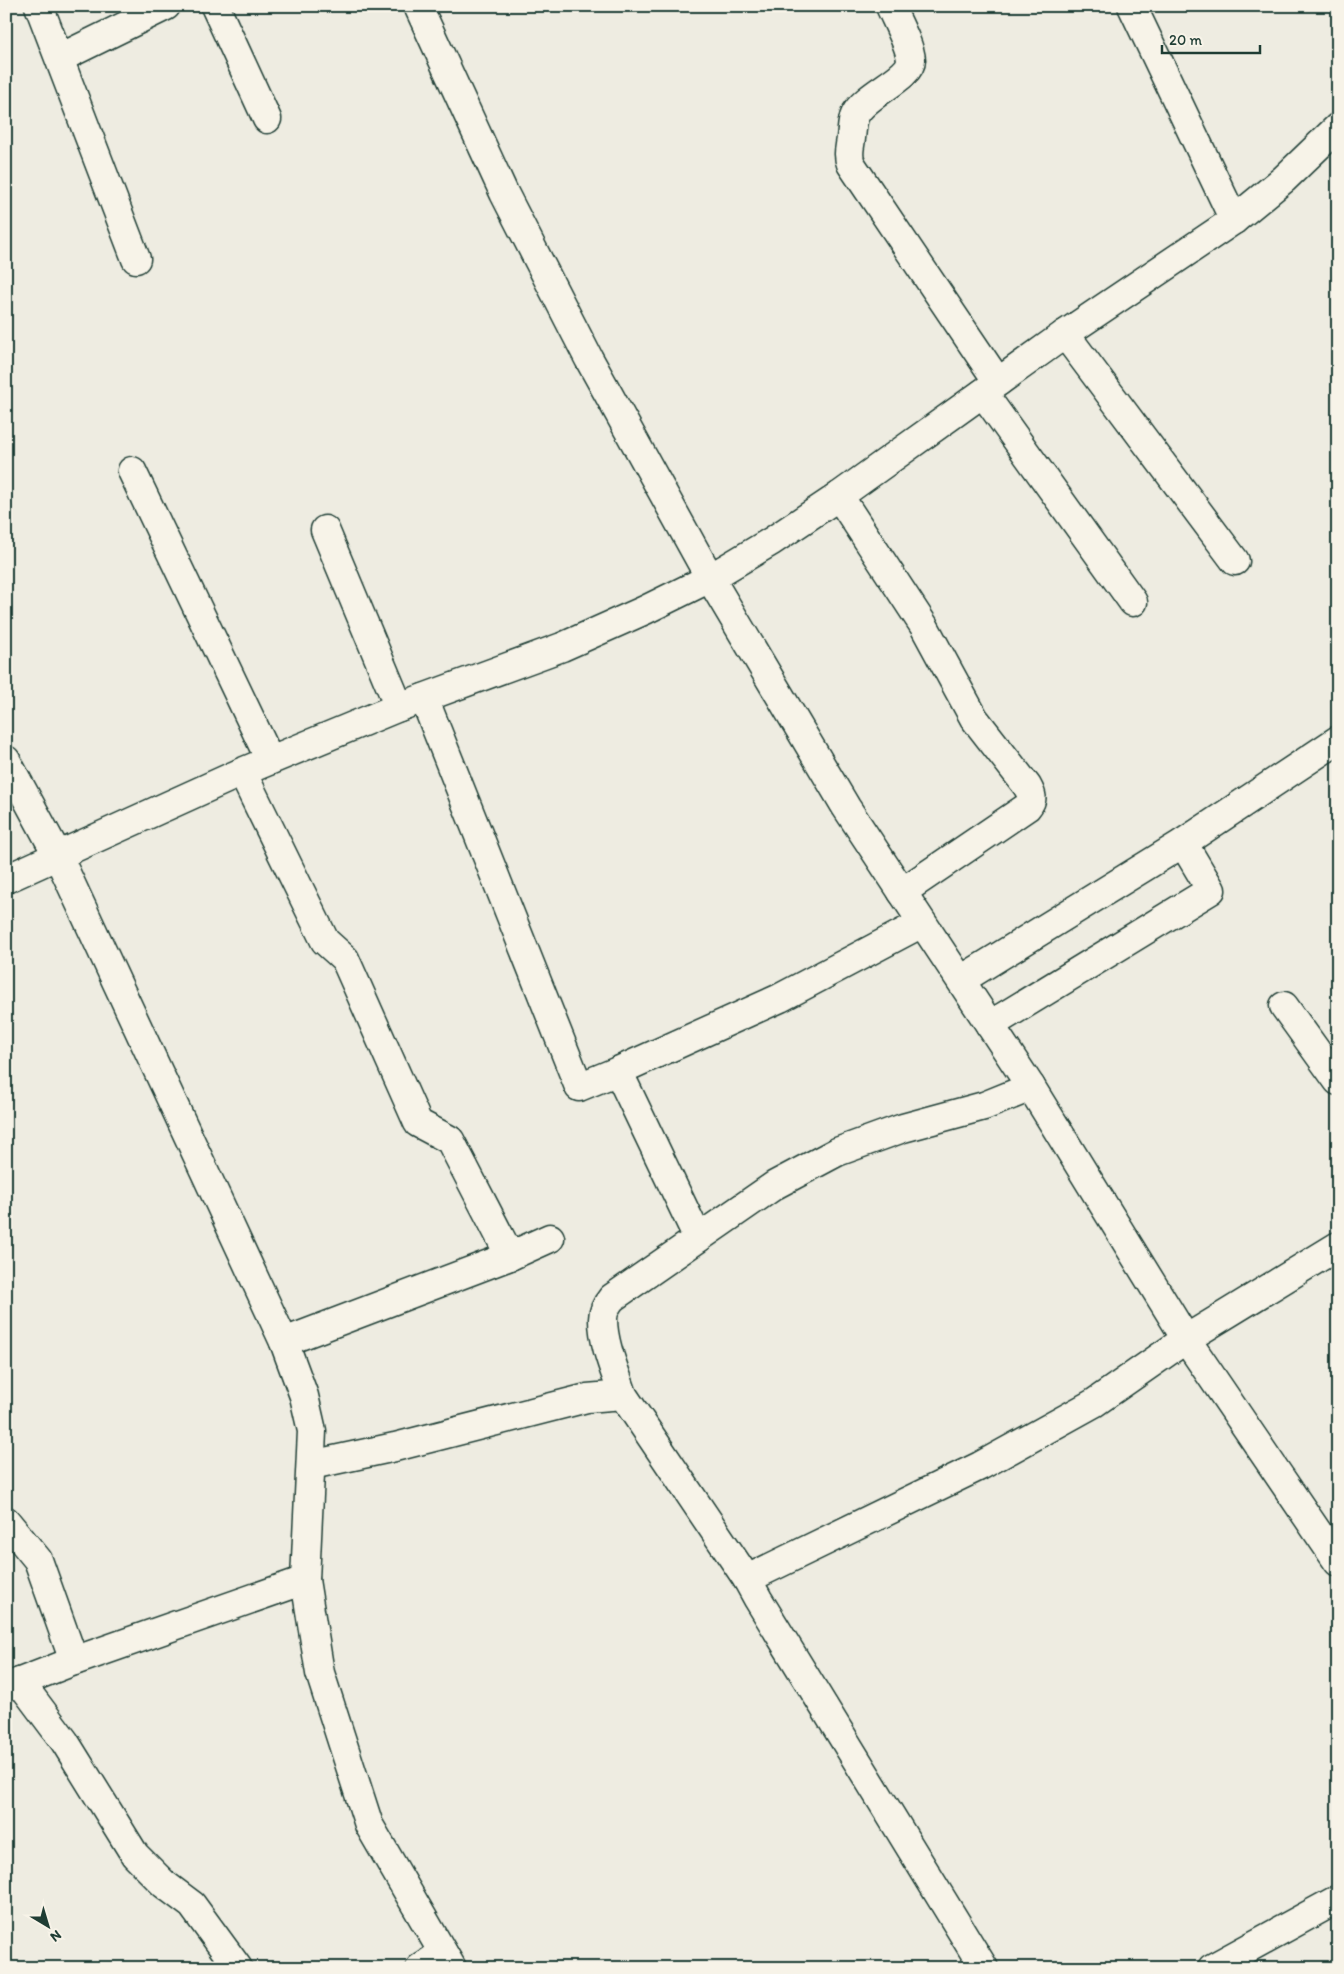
<svg xmlns="http://www.w3.org/2000/svg" width="1344" height="1974" viewBox="0 0 1344 1974" font-family="Itim,sans-serif">
<style>
.lines{fill:none;stroke-linecap:round;stroke-linejoin:round}
.minor-casing{stroke:#1f3d34;stroke-width:31}
.minor{stroke:#f7f3e8;stroke-width:28}
</style>
<rect width="100%" height="100%" fill="#eeece1"/>
<filter id="ink" filterUnits="userSpaceOnUse"><feTurbulence type="fractalNoise" baseFrequency=".02" numOctaves="2"/><feDisplacementMap in="SourceGraphic" scale="10" xChannelSelector="R" yChannelSelector="G"/><feConvolveMatrix kernelMatrix="1 2 1 2 8 2 1 2 1" color-interpolation-filters="sRGB"/></filter>
<g filter="url(#ink)">
<g class="lines">
<g class="minor-casing">
<g id="minor">
<polyline points="39,6 136,259"/>
<polyline points="215,6 267,119"/>
<polyline points="418,6 504,193 589,359 710,578 846,807 1031,1087 1186,1339 1338,1562"/>
<path d="M 890,6 C 896,20 910,45 911,60 C 911,78 865,94 855,115 C 852,121 852,131 851,138 C 850,148 847,154 851,164 L 998,382"/>
<polyline points="1132,6 1234,220"/>
<polyline points="60,58 166,6"/>
<polyline points="1065,334 1235,561"/>
<polyline points="983,393 1133,602"/>
<polyline points="132,471 270,760"/>
<path d="M 839,496 L 924,626 L 974,718 L 1027,786 C 1032,795 1034,799 1027,807 L 902,892"/>
<polyline points="325,530 399,707"/>
<polyline points="424,698 579,1087 618,1071 698,1238"/>
<polyline points="6,760 58,856 284,1342 304,1396 312,1431 305,1580 320,1673 369,1825 452,1968"/>
<polyline points="242,772 325,941 345,959 418,1123 450,1140 510,1256"/>
<polyline points="6,879 242,772 399,707 562,647 645,610 710,578 772,541 839,496 1065,334 1234,220 1284,179 1338,127"/>
<polyline points="961,980 1183,843 1338,740"/>
<polyline points="1284,1006 1338,1081"/>
<polyline points="990,1025 1211,890 1183,843"/>
<polyline points="618,1071 780,998 922,923"/>
<polyline points="284,1342 510,1256 550,1238"/>
<path d="M 623,1395 C 615,1371 603,1344 603,1319 C 603,1312 607,1304 612,1298 L 775,1185 L 837,1152 L 903,1128 L 984,1106 L 1031,1087"/>
<polyline points="311,1465 395,1447 587,1398 623,1395 747,1579"/>
<polyline points="6,1521 38,1560 74,1661"/>
<polyline points="20,1682 74,1661 305,1580"/>
<polyline points="6,1687 20,1682 65,1742 135,1855 164,1884 192,1905 238,1968"/>
<polyline points="420,1968 443,1953"/>
<polyline points="984,1968 758,1599 747,1579 980,1466 1094,1403 1186,1339 1338,1246"/>
<polyline points="1212,1968 1338,1899"/>
</g>
</g>
<use href="#minor" class="minor"/>
</g>
</g>
<rect width="1344" height="1974" fill="none" stroke="#f7f3e8" stroke-width="25"/>
<rect x="12" y="12" width="1319" height="1949" fill="none" stroke="#1f3d34" stroke-width="2" filter="url(#ink)"/>
<g transform="translate(48 1926) rotate(142)" stroke="#f7f3e8" stroke-width="4" paint-order="stroke">
<path d="M0-4L9 19L0 12L-9 19Z" fill="#1f3d34"/>
<text y="-8" font-size="14" font-weight="bold" text-anchor="middle" fill="#1f3d34">N</text>
</g>
<path d="M1162 45v8h98v-8" fill="none" stroke="#1f3d34" stroke-width="2.5"/>
<text x="1169" y="45" font-size="15" fill="#1f3d34" stroke="#f7f3e8" stroke-width="4" paint-order="stroke">20 m</text>
</svg>
